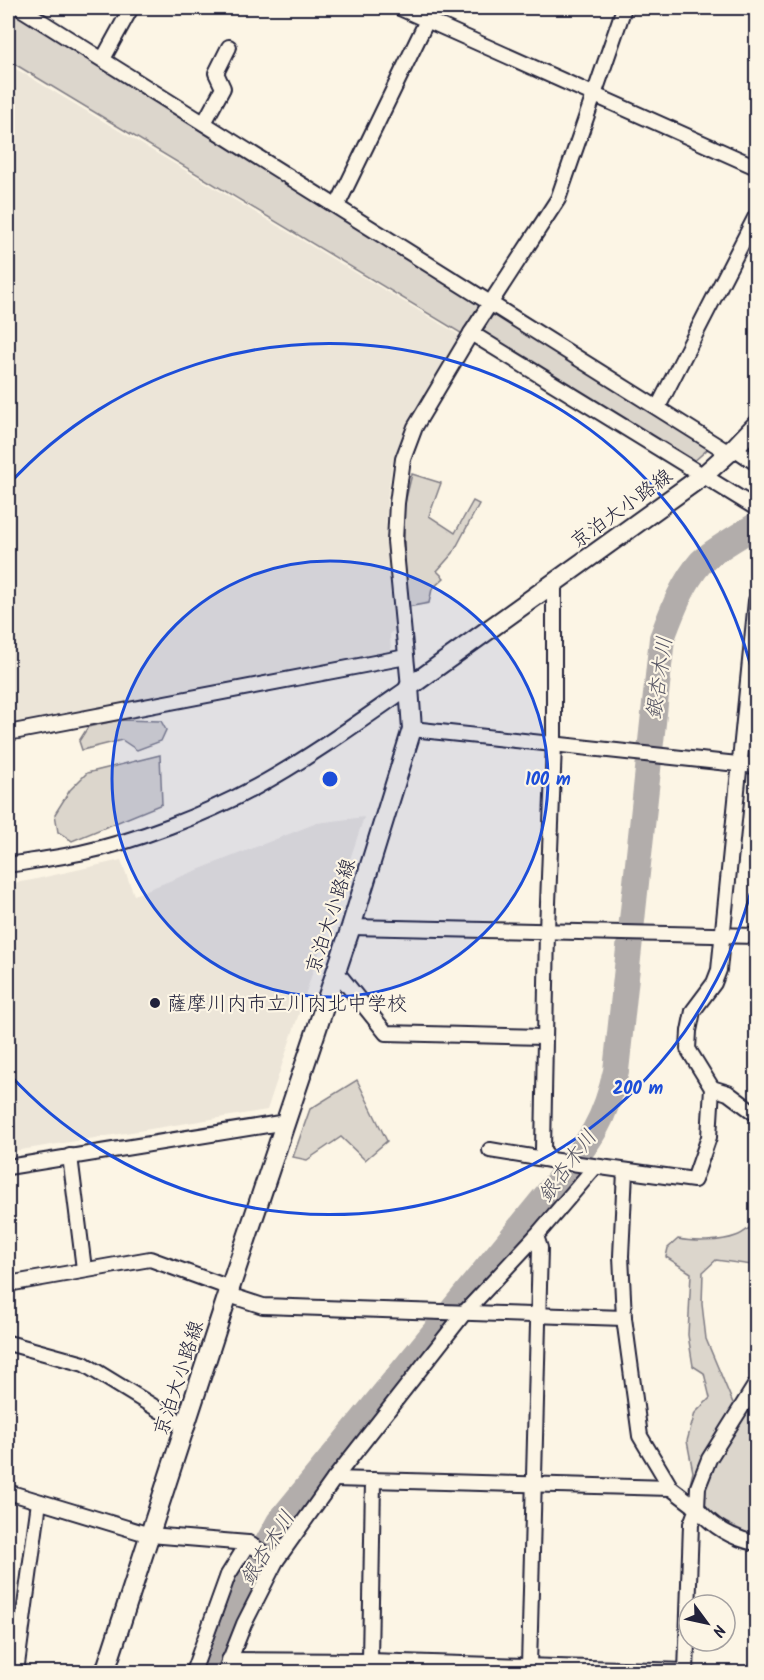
<svg xmlns="http://www.w3.org/2000/svg" width="764" height="1680" viewBox="0 0 764 1680" font-family="Kalam,'Klee One',sans-serif">
<style>
.built{fill:#ece5d8}
.green{fill:#dcd6cc;stroke:#7f7c84;stroke-width:1.5}
.lines{fill:none;stroke-linecap:round;stroke-linejoin:round}
.river{stroke:#b2adab;stroke-width:26}
.minor-casing{stroke:#22223b;stroke-width:18}
.major-casing{stroke:#22223b;stroke-width:22}
.minor{stroke:#fcf5e5;stroke-width:14}
.major{stroke:#fcf5e5;stroke-width:18}
.ring{fill:none;stroke:#1d4ed8;stroke-width:3}
.poi-dot{fill:#22223b;stroke:#fcf5e5;stroke-width:2}
.labels{text-anchor:middle;stroke-width:4.5;stroke-linejoin:round;paint-order:stroke}
.street-label{font-size:20px;fill:#22223b;stroke:#fcf5e5}
.poi-label{font-size:20px;fill:#22223b;stroke:#fcf5e5;text-anchor:start}
.water-label{font-size:21px;font-style:italic;fill:#545362;stroke:#fcf5e5}
.centre{fill:#1d4ed8;stroke:#fcf5e5;stroke-width:3}
.ring-label{font-size:18px;text-anchor:middle;font-weight:bold;fill:#1d4ed8;stroke:#fcf5e5;stroke-width:4.5;stroke-linejoin:round;paint-order:stroke}
</style>
<rect width="100%" height="100%" fill="#fcf5e5"/>
<filter id="ink" filterUnits="userSpaceOnUse"><feTurbulence type="fractalNoise" baseFrequency=".0167" numOctaves="2"/><feDisplacementMap in="SourceGraphic" scale="12" xChannelSelector="R" yChannelSelector="G"/><feConvolveMatrix kernelMatrix="1 2 1 2 8 2 1 2 1" color-interpolation-filters="sRGB"/></filter>
<g filter="url(#ink)">
<g class="built">
<polygon points="8,64 461,336 406,425 392,464 387,501 386,532 394,631 390,633 391,652 8,727"/>
<polygon points="756,658 756,758 751,758 747,753"/>
<polygon points="364,817 267,1110 8,1152 8,884 32,880 121,860 134,895 317,823"/>
</g>
<g class="green">
<polygon points="8,8 12,8 481,303 481,307 464,335 8,60"/>
<polygon points="497,314 710,447 692,463 482,332 492,316"/>
<polygon points="412,474 441,483 429,516 455,533 473,501 479,504 453,553 437,571 444,578 432,589 429,603 407,607 403,511"/>
<polygon points="119,720 161,721 166,730 161,741 137,750 122,740 82,750 79,741 88,727"/>
<polygon points="160,755 162,804 72,841 58,832 55,814 70,790 87,773"/>
<polygon points="357,1080 387,1141 365,1160 341,1137 307,1160 293,1157 310,1109"/>
<path d="M 756,1223 L 756,1259 L 752,1265 L 716,1260 L 703,1272 L 702,1304 L 706,1339 L 733,1403 L 753,1405 L 756,1402 L 756,1535 L 751,1535 L 709,1514 L 689,1488 L 693,1472 L 687,1441 L 695,1413 L 710,1398 L 704,1373 L 693,1366 L 688,1335 L 691,1273 L 666,1257 L 668,1248 L 678,1239 C 693,1242 721,1242 736,1236 C 743,1234 750,1227 756,1223 Z"/>
</g>
<g class="lines">
<path class="river" d="M 208,1672 L 218,1640 L 233,1605 L 279,1522 L 558,1181 C 590,1141 605,1121 616,1071 L 662,638 C 672,612 682,584 701,562 C 714,550 741,535 756,525"/>
<g class="minor-casing">
<g id="minor">
<polyline points="20,8 729,453"/>
<polyline points="400,8 756,167"/>
<polyline points="103,59 131,8"/>
<polyline points="204,123 223,88 216,73 229,47"/>
<polyline points="337,206 433,8"/>
<polyline points="471,333 756,508"/>
<polyline points="658,407 756,216"/>
<polyline points="734,448 756,463"/>
<polyline points="412,729 756,766"/>
<polyline points="8,733 406,657"/>
<path d="M 8,865 C 32,861 56,858 80,853 C 137,841 204,815 256,787 C 309,758 359,722 409,687 L 395,541 L 397,503 L 403,459 L 415,427 L 471,333 L 558,199 L 624,8"/>
<polyline points="351,927 756,936"/>
<polyline points="336,971 386,1033 544,1037"/>
<polyline points="712,1088 728,1093 756,1114"/>
<polyline points="490,1150 550,1160 694,1180 709,1137 712,1088 688,1049 689,1031 693,1011 714,983 719,970 756,601"/>
<polyline points="70,1156 84,1269"/>
<polyline points="550,1160 543,1150 547,930 554,744 554,584"/>
<polyline points="8,1167 286,1122"/>
<polyline points="625,1171 621,1256 624,1318 640,1436 671,1488 697,1508 691,1524 686,1672"/>
<polyline points="8,1284 150,1259 230,1288"/>
<polyline points="229,1295 263,1306 624,1318"/>
<polyline points="8,1343 84,1364 187,1427"/>
<path d="M 756,1384 L 709,1459 L 698,1487 L 697,1508 C 712,1526 733,1539 756,1543"/>
<polyline points="334,1479 671,1488"/>
<polyline points="8,1492 150,1535 248,1543 276,1561"/>
<polyline points="229,1660 370,1661 686,1671"/>
<polyline points="370,1661 373,1480"/>
<polyline points="529,1666 540,1248 536,1236"/>
<polyline points="16,1672 39,1502"/>
<polyline points="193,1672 228,1575 248,1543"/>
<polyline points="225,1672 244,1624 276,1561 334,1479 465,1312 536,1236 595,1167"/>
</g>
</g>
<g class="major-casing">
<polyline id="major" points="105,1672 230,1288 351,927 412,729 409,687 704,475 734,448 756,425"/>
</g>
<use href="#minor" class="minor"/>
<use href="#major" class="major"/>
</g>
</g>
<circle cx="330" cy="779" r="218" fill="#1d4ed8" fill-opacity=".12"/>
<g class="ring">
<circle cx="330" cy="779" r="218"/>
<path d="M756 870A436 436 0 0 1 9 1074M9 484A436 436 0 0 1 756 688"/>
</g>
<circle class="poi-dot" cx="155" cy="1003" r="6"/>
<g class="labels">
<g class="street-label">
<text transform="translate(621 508) rotate(-36)" y="7">京泊大小路線</text>
<text transform="translate(330 916) rotate(-72)" y="7">京泊大小路線</text>
<text transform="translate(178 1378) rotate(-72)" y="7">京泊大小路線</text>
</g>
<g class="poi-label">
<text x="167" y="1010">薩摩川内市立川内北中学校</text>
</g>
<g class="water-label">
<text transform="translate(659 678) rotate(-82)" y="7">銀杏木川</text>
<text transform="translate(567 1166) rotate(-54)" y="7">銀杏木川</text>
<text transform="translate(267 1548) rotate(-58)" y="7">銀杏木川</text>
</g>
</g>
<circle cx="330" cy="779" r="9" class="centre"/>
<g class="ring-label">
<text x="548" y="785">100 m</text>
<text x="638" y="1094">200 m</text>
</g>
<rect width="764" height="1680" fill="none" stroke="#fcf5e5" stroke-width="30"/>
<rect x="15" y="15" width="734" height="1650" fill="none" stroke="#22223b" stroke-width="2" filter="url(#ink)"/>
<g transform="translate(707 1623) rotate(123)"><circle r="28" fill="#fcf5e5" stroke="#a5a1a1" stroke-width="1.5"/>
<path d="M0-4.5L10 22L0 15L-10 22Z" fill="#22223b"/>
<text y="-9" font-size="16" font-weight="bold" text-anchor="middle" fill="#22223b">N</text>
</g>
</svg>
